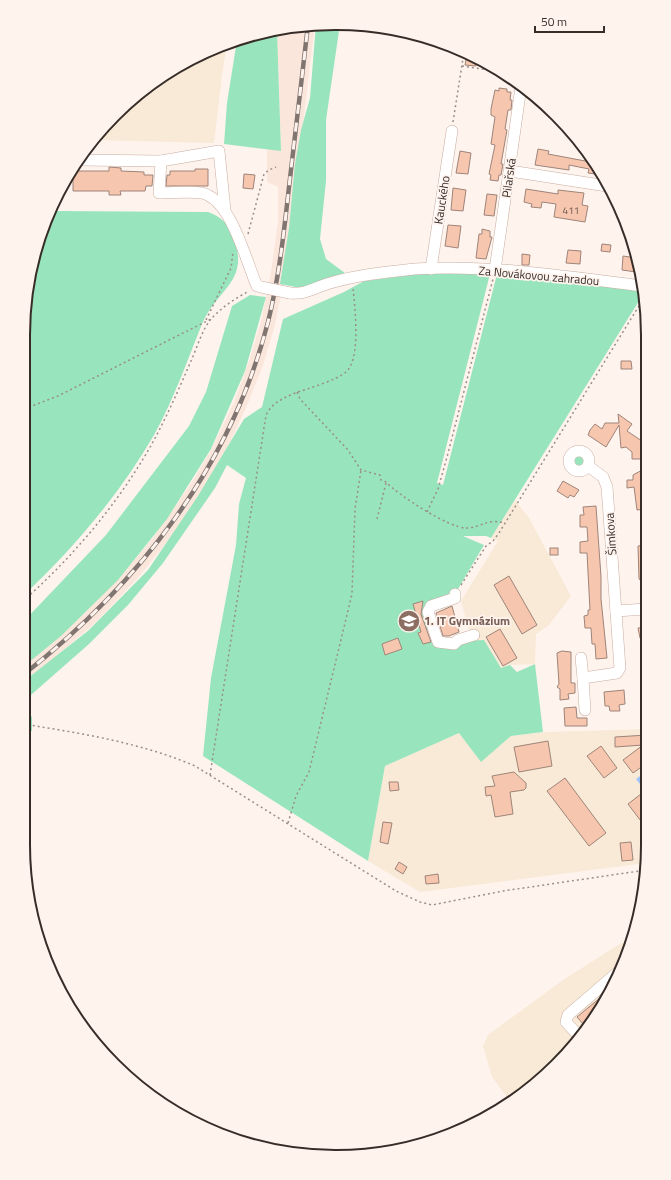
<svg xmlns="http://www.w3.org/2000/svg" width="671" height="1180" viewBox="0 0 671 1180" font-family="'Titillium Web',sans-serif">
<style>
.built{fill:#fbe6dc}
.industrial{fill:#f8ead6}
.green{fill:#98e5bd;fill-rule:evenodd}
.water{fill:#9ec3f9}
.building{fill:#f7c6af;stroke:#9e8479}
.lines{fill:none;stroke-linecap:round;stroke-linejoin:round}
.minor-casing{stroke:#c8ada0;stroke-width:12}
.path{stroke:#998e89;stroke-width:1.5;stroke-dasharray:2 3;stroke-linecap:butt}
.minor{stroke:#fff;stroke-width:11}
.rail-casing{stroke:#807570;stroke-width:4.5}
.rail{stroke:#fff3ee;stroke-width:3;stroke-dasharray:9;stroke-linecap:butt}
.minor-bridge-casing{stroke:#c8ada0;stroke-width:12;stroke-linecap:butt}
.minor-bridge{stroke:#fff;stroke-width:11}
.labels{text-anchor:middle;stroke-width:3.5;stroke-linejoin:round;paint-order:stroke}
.number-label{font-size:10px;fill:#67534a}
.street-label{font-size:12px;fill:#372d28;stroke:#fff3ee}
.education-label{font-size:12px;font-weight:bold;fill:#785e54;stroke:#fff3ee;text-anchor:start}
.rim{fill:none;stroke:#372d28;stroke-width:2}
</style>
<rect width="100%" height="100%" fill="#fff3ee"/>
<polygon class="built" points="315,24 285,275 275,325 262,368 246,408 222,459 184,519 162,548 137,579 94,624 23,684 23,666 84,614 126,570 152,539 192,482 210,452 234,402 248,364 261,322 271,272 278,221 278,187 267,182 267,149 281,150 277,30"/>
<g class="industrial">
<polygon points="227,44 222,75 214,143 93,140 101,129 145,87 197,55"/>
<polygon points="515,500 529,518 571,596 549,625 536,634 535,664 510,665 501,668 484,641 472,641 461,601 498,541 491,538"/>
<polygon points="647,729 647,863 420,892 368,861 385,766 459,733 493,751 511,736 547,732"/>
<polygon points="634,935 606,1001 541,1080 509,1100 492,1077 483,1046 488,1035 563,980"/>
</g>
<g class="green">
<polygon points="316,24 340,24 326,120 326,181 320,239 326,259 345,273 301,288 280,284 289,228 295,164 301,130 310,98"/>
<polygon points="277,30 281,151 224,144 227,103 237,40 255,34"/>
<path d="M 52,211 L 208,212 C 220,216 229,224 233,236 C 251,282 217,288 202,324 C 187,361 174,399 154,435 C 119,495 74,548 23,596 L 24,315 L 34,254 Z"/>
<path d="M 427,273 L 490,274 L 437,483 L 443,485 L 497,274 L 639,290 L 639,301 L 491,538 L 486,536 L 463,536 L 484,545 L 455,594 L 428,612 L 439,642 L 484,640 L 501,668 L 510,665 L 517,672 L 535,664 L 543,732 L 511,736 L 481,762 L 459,733 L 385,766 L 368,861 L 203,756 L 211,678 L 236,545 L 239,504 L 246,478 L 227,465 L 215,488 L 163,563 L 128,605 L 89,644 L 23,702 L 23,682 L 89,630 L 148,570 L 198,496 L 244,419 L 262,407 L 283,319 L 344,292 L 364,281 ZM 430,629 L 433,641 L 423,644 L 418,633 ZM 398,638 L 402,649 L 385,655 L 382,644 Z"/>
<polygon points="250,295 266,297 245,371 211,449 167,519 118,580 61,636 23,667 23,622 106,535 189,426 206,392 232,306"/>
<circle cx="579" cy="461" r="6"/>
<polygon points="23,705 25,710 32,717 32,731 23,731"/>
</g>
<polygon class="water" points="647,771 647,787 644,789 636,779"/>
<g class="building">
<polygon points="467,54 477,58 476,66 465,65"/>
<polygon points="499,88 507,89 507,92 511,92 510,100 512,100 511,110 508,110 505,129 507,130 501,164 503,164 501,175 499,175 498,181 490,180 491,175 489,174 495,145 491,144 495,117 491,115 491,109 495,90 499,91"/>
<polygon points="538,149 549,151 548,154 596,163 602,175 588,173 589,169 569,165 569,170 535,165"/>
<polygon points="460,151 471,153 468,174 456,173"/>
<polygon points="109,167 121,168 121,171 144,172 144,175 153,175 152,186 146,186 145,191 120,191 121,195 109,195 109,191 73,191 73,171 109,171"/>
<polygon points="195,169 208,169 208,186 166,186 167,175 170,175 170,171 195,171"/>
<polygon points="244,174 255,175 253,189 243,188"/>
<polygon points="453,188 466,190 463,211 451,210"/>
<polygon points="526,189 558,194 558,190 584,193 582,205 588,206 585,222 554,217 556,204 542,202 541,208 531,207 532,204 524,202"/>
<polygon points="487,194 497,195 494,216 484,215"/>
<polygon points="448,225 461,226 458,248 445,246"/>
<polygon points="482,229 490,231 490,237 492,237 486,259 476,258 479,234 482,234"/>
<polygon points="602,244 611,245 610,252 601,251"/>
<polygon points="568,250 581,251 580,264 566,263"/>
<polygon points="522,254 530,255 529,265 522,265"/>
<polygon points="623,256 637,258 636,272 622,270"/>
<polygon points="621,361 631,361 632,369 621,369"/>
<polygon points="618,414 632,424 627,431 642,441 643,459 632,459 632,452 626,447 621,448 619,425 606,447 588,435 590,430 595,424 602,429 605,423 619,423"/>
<polygon points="644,469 646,471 646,509 637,510 634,487 627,488 627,480 633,480 633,475"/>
<polygon points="563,481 579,490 574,497 570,495 568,498 557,491"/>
<polygon points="596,506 601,577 601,599 607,658 596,659 595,644 592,644 591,628 585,628 584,616 588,615 588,610 590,610 587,553 580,553 580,542 588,541 587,527 580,527 580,515 584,515 583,507"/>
<polygon points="646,545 646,581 641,581 639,579 638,546"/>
<rect x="550" y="548" width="8" height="7"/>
<polygon points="509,576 537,625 522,634 494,585"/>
<polygon points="423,601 421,614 431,642 423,644 418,633 421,632 413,604"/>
<polygon points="452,606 459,632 449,636 443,636 436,613"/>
<polygon points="647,627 647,638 640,638 638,628"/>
<polygon points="500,629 517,658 503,666 486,637"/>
<polygon points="398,638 402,649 385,655 382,644"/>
<polygon points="562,651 571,652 571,683 575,683 575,693 568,694 569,699 560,700 560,689 557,687 559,684 557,653"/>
<polygon points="624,690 625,704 619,705 620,711 610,711 609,706 605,706 604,692"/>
<polygon points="576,707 577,718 587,718 587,726 565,726 564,708"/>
<polygon points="647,735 647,763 633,773 623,760 643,745 615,747 615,737"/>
<polygon points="548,741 552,766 519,772 514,747"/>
<polygon points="601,746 617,768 604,778 587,756"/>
<polygon points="514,772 526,783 526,788 524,790 510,792 513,814 495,817 491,795 486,796 485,787 495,786 492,776"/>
<polygon points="565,778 606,833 589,846 547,791"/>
<polygon points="389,782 398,782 399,790 390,791"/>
<polygon points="641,794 647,801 647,829 628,804"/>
<polygon points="383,822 392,823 388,844 380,842"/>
<polygon points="631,842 633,860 622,861 620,843"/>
<polygon points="399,862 407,867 403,874 395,869"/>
<polygon points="438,874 439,883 426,884 425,876"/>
<polygon points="612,988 606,1001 585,1026 577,1017"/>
</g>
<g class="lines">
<g class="minor-casing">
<g id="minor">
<polyline points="78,160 161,161 219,151 225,210"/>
<path d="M 161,161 L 159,193 C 173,193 189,191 202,193 C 232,200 246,262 257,286 L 261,287"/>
<polyline points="510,171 607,186"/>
<polyline points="431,269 452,131"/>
<polyline points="495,270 521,87"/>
<path d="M 290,293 C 305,295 316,287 330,283 C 357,275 386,272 414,269 C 490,264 568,277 643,286"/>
<circle cx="579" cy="461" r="10"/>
<polyline points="455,594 455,598 431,606 428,612 438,642 454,644 458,640 474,635"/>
<polyline points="616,611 646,609"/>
<polyline points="581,658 583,678"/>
<polyline points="585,710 583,678 617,673 620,668 607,487 603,477 588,466"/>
<polyline points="578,1035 566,1022 568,1015 618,972"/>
</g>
</g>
<g class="path">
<polyline points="462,66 502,72"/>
<polyline points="453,122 464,52"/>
<polyline points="248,234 264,174 269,170 276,167"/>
<polyline points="206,320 231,268 233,252"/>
<path d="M 297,392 L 300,399 L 348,450 L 361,470 L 380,475 L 381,480 L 386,482 C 398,495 449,528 466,528 C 482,528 485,518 505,523"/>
<polyline points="646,407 646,423"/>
<polyline points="24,409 58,396 211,319"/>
<polyline points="427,512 438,489 447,457 493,279"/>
<polyline points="377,519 386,483"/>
<polyline points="461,585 486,546 493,541 499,533 642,301 642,295"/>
<path d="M 23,601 C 72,558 116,506 149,449 C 165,421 178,391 191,361 C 197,348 202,329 212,318 C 222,307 236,298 249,291"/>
<path d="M 23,724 C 80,733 142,743 195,766 L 396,891 L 420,902 L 432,905 L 503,891 L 646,870"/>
<path d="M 210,775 L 266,415 C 273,402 282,399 295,393 C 307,389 337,380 346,372 C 361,359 355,308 353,288"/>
<polyline points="288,823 296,796 309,772 352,594 355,509 361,470"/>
</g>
<use href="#minor" class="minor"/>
<g class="rail-casing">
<path id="rail" d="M 23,675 C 138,585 231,466 268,322 C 279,278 284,232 289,187 C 295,133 302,79 308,25"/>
</g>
<use href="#rail" class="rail"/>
<g class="minor-bridge-casing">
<polyline id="minor-bridge" points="261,287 290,293"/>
</g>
<use href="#minor-bridge" class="minor-bridge"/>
</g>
<defs>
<g id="school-disc" transform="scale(1.15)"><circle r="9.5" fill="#8d6e63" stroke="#fff3ee"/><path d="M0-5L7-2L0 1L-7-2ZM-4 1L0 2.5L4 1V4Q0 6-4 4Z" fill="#fff"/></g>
</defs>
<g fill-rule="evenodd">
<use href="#school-disc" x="409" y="621"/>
</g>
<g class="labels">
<g class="number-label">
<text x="571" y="214">411</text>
</g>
<g class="street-label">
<text transform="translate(509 178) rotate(-82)" y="4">Pilařská</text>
<text transform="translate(442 200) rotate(-81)" y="4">Kauckého</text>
<text transform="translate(539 276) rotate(5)" y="4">Za Novákovou zahradou</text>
<text transform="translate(611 534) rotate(-94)" y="4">Šimkova</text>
</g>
<g class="education-label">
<text x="424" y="625">1. IT Gymnázium</text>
</g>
</g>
<path d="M0 0H671V1180H0ZM335 30H336A305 305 0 0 1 641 335V845A305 305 0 0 1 336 1150H335A305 305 0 0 1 30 845V335A305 305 0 0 1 335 30Z" fill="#fff3ee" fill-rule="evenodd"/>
<path class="rim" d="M335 30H336A305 305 0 0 1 641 335V845A305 305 0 0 1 336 1150H335A305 305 0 0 1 30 845V335A305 305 0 0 1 335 30Z"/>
<path d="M535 26v6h69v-6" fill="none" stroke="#372d28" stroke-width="2"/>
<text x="541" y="26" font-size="12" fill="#372d28" stroke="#fff3ee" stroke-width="3" paint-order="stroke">50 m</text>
</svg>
